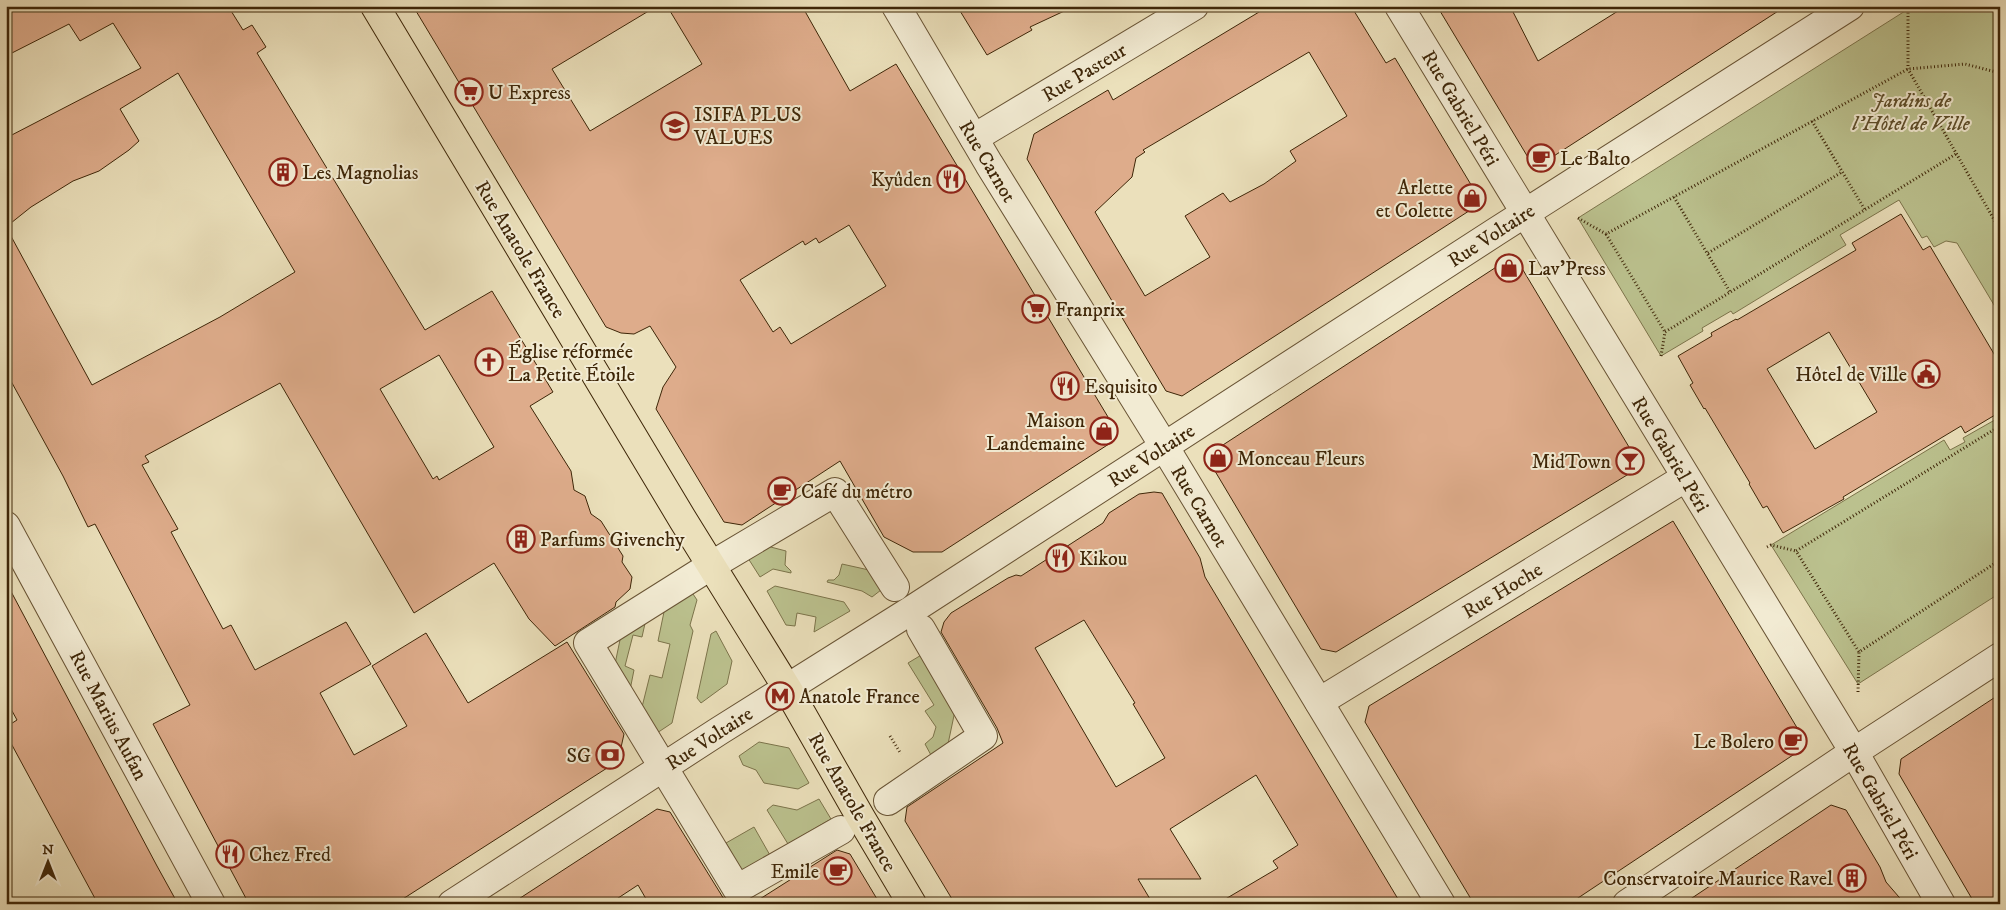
<svg xmlns="http://www.w3.org/2000/svg" width="2006" height="910" viewBox="0 0 2006 910" font-family="'IM FELL DW Pica',serif">
<style>
.green{fill:#bbc18e;stroke:#7c744b}
.building{fill:#deac8b;stroke:#3e2608;fill-rule:evenodd}
.lines{fill:none;stroke-linecap:round;stroke-linejoin:round}
.minor-casing{stroke:#695435;stroke-width:30}
.major-casing{stroke:#3e2608;stroke-width:30}
.path{stroke:#3e2608;stroke-width:3;stroke-dasharray:1 2.5;stroke-linecap:butt}
.minor{stroke:#f2ebd3;stroke-width:28}
.major{stroke:#ebe0bb;stroke-width:28}
.labels{text-anchor:middle;stroke-width:4;stroke-linejoin:round;paint-order:stroke}
.street-label{font-size:20px;fill:#3e2608;stroke:#f2ebd3}
.poi-label{font-size:20px;fill:#3e2608;stroke:#f2ebd3;text-anchor:start}
.park-label{font-size:20px;font-style:italic;fill:#5d4d2a;stroke:#f2ebd3}
</style>
<rect width="100%" height="100%" fill="#ebe0bb"/>
<filter id="stains"><feTurbulence type="fractalNoise" baseFrequency=".004" numOctaves="4"/><feColorMatrix values="0 0 0 0 .2 0 0 0 0 .09 0 0 0 0 .02 0 0 0 .5 -.17"/></filter>
<radialGradient id="worn" r=".72"><stop offset=".6" stop-color="#630" stop-opacity="0"/><stop offset="1" stop-color="#630" stop-opacity=".3"/></radialGradient>
<g class="green">
<polygon points="1913,6 2000,6 2000,315 1957,243 1946,241 1934,247 1927,236 1922,238 1899,200 1840,235 1846,245 1733,314 1731,311 1702,328 1703,331 1661,356 1578,218"/>
<polygon points="2000,417 2000,593 1858,684 1771,545 1944,440 1950,450 1965,442 1963,438"/>
<polygon points="763,545 786,551 785,565 791,571 791,573 773,569 760,577 746,555"/>
<polygon points="842,564 869,570 881,590 872,597 862,591 827,582 828,580 834,580 839,575"/>
<polygon points="775,586 844,602 850,611 814,632 816,617 797,613 795,626 786,625 767,591"/>
<polygon points="691,591 697,600 690,625 693,631 672,723 657,733 642,707 650,675 662,678 670,644 658,641 665,607"/>
<polygon points="646,619 642,637 633,635 625,666 634,670 630,690 615,664 621,635"/>
<polygon points="716,631 732,661 727,684 701,703 697,698 711,634"/>
<polygon points="923,654 956,706 948,744 932,757 925,744 933,737 936,727 925,711 934,705 908,663"/>
<polygon points="759,742 789,748 809,783 798,789 764,783 756,770 743,765 739,756"/>
<polygon points="819,799 831,819 788,844 767,810 773,805 797,810"/>
<polygon points="754,827 771,857 743,873 726,843"/>
</g>
<g class="building">
<path d="M 6,6 L 228,6 L 243,30 L 252,25 L 266,47 L 257,53 L 425,330 L 492,291 L 553,392 L 530,406 L 571,471 L 574,490 L 585,496 L 591,514 L 601,521 L 623,556 L 622,562 L 632,577 L 630,589 L 616,602 L 615,607 L 555,646 L 529,619 L 494,563 L 414,613 L 280,383 L 145,456 L 149,462 L 142,465 L 178,529 L 171,532 L 223,629 L 231,625 L 255,670 L 346,622 L 371,664 L 320,693 L 354,755 L 407,726 L 372,666 L 426,633 L 468,703 L 567,642 L 624,734 L 618,761 L 395,904 L 249,904 L 153,724 L 190,705 L 95,524 L 88,527 L 63,476 L 6,372 L 6,138 L 141,68 L 113,23 L 80,41 L 69,24 L 6,56 ZM 178,73 L 295,272 L 220,317 L 92,385 L 6,227 L 31,207 L 73,181 L 99,171 L 129,150 L 139,141 L 120,109 ZM 439,355 L 494,447 L 439,480 L 437,476 L 433,479 L 380,389 Z"/>
<path d="M 413,6 L 657,6 L 552,69 L 590,131 L 702,64 L 667,6 L 802,6 L 850,91 L 896,64 L 1114,427 L 1112,442 L 942,552 L 913,552 L 884,537 L 840,461 L 742,525 L 724,522 L 656,409 L 663,387 L 676,367 L 650,326 L 634,334 L 621,333 L 606,327 ZM 849,225 L 886,286 L 791,344 L 780,327 L 773,332 L 740,280 L 803,241 L 805,245 L 816,238 L 819,243 Z"/>
<polygon points="957,6 1075,6 1030,27 1032,30 987,55"/>
<path d="M 1269,6 L 1351,6 L 1386,63 L 1395,58 L 1476,193 L 1472,209 L 1182,396 L 1166,391 L 1027,159 L 1034,134 L 1108,90 L 1113,100 ZM 1309,52 L 1347,116 L 1290,151 L 1296,161 L 1264,184 L 1230,202 L 1223,193 L 1185,216 L 1210,257 L 1145,296 L 1095,212 L 1132,177 L 1136,158 L 1145,152 L 1143,150 Z"/>
<polygon points="1437,6 1510,6 1538,61 1626,6 1786,6 1543,163 1529,159"/>
<path d="M 1901,214 L 1923,250 L 1930,246 L 2000,364 L 2000,412 L 1965,433 L 1961,426 L 1843,497 L 1844,499 L 1783,533 L 1767,506 L 1763,508 L 1749,484 L 1750,483 L 1705,408 L 1704,409 L 1690,385 L 1693,383 L 1678,356 L 1712,336 L 1711,333 L 1736,319 L 1737,320 L 1856,250 L 1852,243 ZM 1829,332 L 1877,412 L 1815,449 L 1767,369 Z"/>
<polygon points="1504,262 1520,265 1635,457 1632,472 1336,652 1321,649 1206,456"/>
<path d="M 1154,492 L 1162,493 L 1200,558 L 1205,577 L 1401,904 L 1217,904 L 1278,868 L 1273,861 L 1298,845 L 1256,775 L 1170,829 L 1201,879 L 1138,879 L 1153,904 L 955,904 L 905,821 L 907,807 L 1003,743 L 997,728 L 941,632 L 944,622 L 951,613 L 1008,578 L 1016,575 L 1021,576 L 1103,523 L 1109,513 L 1139,494 ZM 1084,620 L 1135,703 L 1133,704 L 1165,758 L 1116,787 L 1035,648 Z"/>
<polygon points="1673,521 1802,736 1799,751 1569,904 1474,904 1365,722 1369,706"/>
<polygon points="6,582 157,866 178,904 98,904 6,734 6,727 17,720 6,700"/>
<polygon points="2000,694 2000,904 1975,904 1899,774 1901,759"/>
<polygon points="1831,805 1846,810 1880,867 1886,882 1905,904 1683,904"/>
<polygon points="657,809 670,812 727,904 649,904 638,885 609,904 511,904"/>
<polygon points="837,850 850,854 880,904 752,904"/>
</g>
<g class="lines">
<g class="minor-casing">
<g id="minor">
<polyline points="896,6 989,164 1164,446 1441,904"/>
<polyline points="1399,6 1854,752 1941,904"/>
<polyline points="974,138 1194,6"/>
<polyline points="6,526 211,904"/>
<polyline points="1319,702 1685,478"/>
<polyline points="888,801 983,736 921,629"/>
<polyline points="841,830 737,889 588,643 712,565 835,492 895,587"/>
<polyline points="452,904 719,731 910,611 1497,231 1850,6"/>
<polyline points="1627,904 1854,752 2000,657"/>
</g>
</g>
<g class="major-casing">
<polyline id="major" points="375,6 683,520 787,688 861,818 912,904"/>
</g>
<g class="path">
<polyline points="1906,6 1908,9 1908,69 2000,230"/>
<polyline points="1812,121 1865,210"/>
<polyline points="1674,197 1730,292"/>
<polyline points="1578,218 1606,234 1908,69 1965,64 2000,73"/>
<polyline points="1606,234 1665,332"/>
<polyline points="1708,253 1842,172"/>
<polyline points="1661,356 1665,332 1956,154"/>
<polyline points="2000,426 1796,551 1859,652 2000,560"/>
<polyline points="1767,547 1771,545 1796,551"/>
<polyline points="1858,692 1859,652"/>
<polyline points="890,736 901,754"/>
</g>
<use href="#minor" class="minor"/>
<use href="#major" class="major"/>
</g>
<defs>
<g id="supermarket-ring" transform="scale(1.4375)"><circle r="9.5" fill="#f2ebd3" stroke="#8f2418" stroke-width="1.5"/><path d="M-6-5.5h2.5l.6 2H6L4.5 2H-2.5L-4.4-4H-6ZM-1.5 3.2a1.3 1.3 0 1 0 .1 0ZM3 3.2a1.3 1.3 0 1 0 .1 0Z" fill="#8f2418"/></g>
<g id="university-ring" transform="scale(1.4375)"><circle r="9.5" fill="#f2ebd3" stroke="#8f2418" stroke-width="1.5"/><path d="M0-5L7-2L0 1L-7-2ZM-4 1L0 2.5L4 1V4Q0 6-4 4Z" fill="#8f2418"/></g>
<g id="cafe-ring" transform="scale(1.4375)"><circle r="9.5" fill="#f2ebd3" stroke="#8f2418" stroke-width="1.5"/><path d="M-5.5-4.5H6V0H3Q3 3.5 0 3.5H-2.5Q-5.5 3.5-5.5 0ZM3-3.2v2h1.7v-2ZM-6 4.5H4V6H-6Z" fill="#8f2418"/></g>
<g id="building-ring" transform="scale(1.4375)"><circle r="9.5" fill="#f2ebd3" stroke="#8f2418" stroke-width="1.5"/><path d="M-4-6H4V6H1V3H-1V6H-4ZM-2.5-4.3h1.7v1.8h-1.7ZM.8-4.3h1.7v1.8H.8ZM-2.5-1h1.7V.8h-1.7ZM.8-1h1.7V.8H.8Z" fill="#8f2418"/></g>
<g id="restaurant-ring" transform="scale(1.4375)"><circle r="9.5" fill="#f2ebd3" stroke="#8f2418" stroke-width="1.5"/><path d="M-5-6h1v4h1v-4h1v4h1v-4h1v5L-1.5 .5V6h-2V.5L-5-1ZM5-6V6H3V1.5H1.5Q1.5-4 5-6Z" fill="#8f2418"/></g>
<g id="shop-ring" transform="scale(1.4375)"><circle r="9.5" fill="#f2ebd3" stroke="#8f2418" stroke-width="1.5"/><path d="M-5-2.5h2.3a2.7 3.5 0 0 1 5.4 0H5L5.5 6h-11ZM-1.5-2.5h3a1.5 2.3 0 0 0-3 0Z" fill="#8f2418"/></g>
<g id="church-ring" transform="scale(1.4375)"><circle r="9.5" fill="#f2ebd3" stroke="#8f2418" stroke-width="1.5"/><path d="M-1.2-6h2.4v3.5h3.3v2.4h-3.3V6h-2.4V-.1h-3.3v-2.4h3.3Z" fill="#8f2418"/></g>
<g id="civic-ring" transform="scale(1.4375)"><circle r="9.5" fill="#f2ebd3" stroke="#8f2418" stroke-width="1.5"/><path d="M-.6-6.5H3V-4.5H.6V-3L4-1V1h2V6H-6V1h2V-1L-.6-3ZM-1.2 2.5V6h2.4V2.5Z" fill="#8f2418"/></g>
<g id="bar-ring" transform="scale(1.4375)"><circle r="9.5" fill="#f2ebd3" stroke="#8f2418" stroke-width="1.5"/><path d="M-6-5H6L.8 .8V4.5H3.5V6h-7V4.5H-.8V.8Z" fill="#8f2418"/></g>
<g id="metro-ring" transform="scale(1.4375)"><circle r="9.5" fill="#f2ebd3" stroke="#8f2418" stroke-width="1.5"/><path d="M-5.5 5V-5H-3L0 0L3-5H5.5V5H3V-.5L0 4L-3-.5V5Z" fill="#8f2418"/></g>
<g id="bank-ring" transform="scale(1.4375)"><circle r="9.5" fill="#f2ebd3" stroke="#8f2418" stroke-width="1.5"/><path d="M-6-4H6V4H-6ZM0-2.3a2.3 2.3 0 1 0 0 4.6a2.3 2.3 0 1 0 0-4.6Z" fill="#8f2418"/></g>
</defs>
<g fill-rule="evenodd">
<use href="#supermarket-ring" x="469" y="92"/>
<use href="#university-ring" x="675" y="126"/>
<use href="#cafe-ring" x="1541" y="158"/>
<use href="#building-ring" x="283" y="172"/>
<use href="#restaurant-ring" x="951" y="179"/>
<use href="#shop-ring" x="1472" y="198"/>
<use href="#shop-ring" x="1509" y="268"/>
<use href="#supermarket-ring" x="1036" y="309"/>
<use href="#church-ring" x="489" y="362"/>
<use href="#civic-ring" x="1926" y="374"/>
<use href="#restaurant-ring" x="1065" y="386"/>
<use href="#shop-ring" x="1104" y="431"/>
<use href="#shop-ring" x="1218" y="458"/>
<use href="#bar-ring" x="1630" y="461"/>
<use href="#cafe-ring" x="782" y="491"/>
<use href="#building-ring" x="521" y="539"/>
<use href="#restaurant-ring" x="1060" y="558"/>
<use href="#metro-ring" x="780" y="696"/>
<use href="#cafe-ring" x="1793" y="741"/>
<use href="#bank-ring" x="610" y="755"/>
<use href="#restaurant-ring" x="230" y="854"/>
<use href="#cafe-ring" x="838" y="871"/>
<use href="#building-ring" x="1852" y="878"/>
</g>
<g class="labels">
<g class="street-label">
<text transform="translate(1084 72) rotate(-31)" y="7">Rue Pasteur</text>
<text transform="translate(1461 108) rotate(59)" y="7">Rue Gabriel Péri</text>
<text transform="translate(988 161) rotate(59)" y="7">Rue Carnot</text>
<text transform="translate(1491 235) rotate(-33)" y="7">Rue Voltaire</text>
<text transform="translate(521 249) rotate(59)" y="7">Rue Anatole France</text>
<text transform="translate(1671 454) rotate(59)" y="7">Rue Gabriel Péri</text>
<text transform="translate(1151 455) rotate(-33)" y="7">Rue Voltaire</text>
<text transform="translate(1200 506) rotate(59)" y="7">Rue Carnot</text>
<text transform="translate(1502 590) rotate(-31)" y="7">Rue Hoche</text>
<text transform="translate(109 715) rotate(62)" y="7">Rue Marius Aufan</text>
<text transform="translate(709 738) rotate(-33)" y="7">Rue Voltaire</text>
<text transform="translate(1881 801) rotate(60)" y="7">Rue Gabriel Péri</text>
<text transform="translate(853 802) rotate(60)" y="7">Rue Anatole France</text>
</g>
<g class="poi-label">
<text x="488" y="99">U Express</text>
<text x="694" y="121">ISIFA PLUS<tspan x="694" dy="23">VALUES</tspan></text>
<text x="1560" y="165">Le Balto</text>
<text x="302" y="179">Les Magnolias</text>
<text x="932" y="186" text-anchor="end">Kyûden</text>
<text x="1453" y="194" text-anchor="end">Arlette<tspan x="1453" dy="23">et Colette</tspan></text>
<text x="1528" y="275">Lav'Press</text>
<text x="1055" y="316">Franprix</text>
<text x="508" y="358">Église réformée<tspan x="508" dy="23">La Petite Étoile</tspan></text>
<text x="1907" y="381" text-anchor="end">Hôtel de Ville</text>
<text x="1084" y="393">Esquisito</text>
<text x="1085" y="427" text-anchor="end">Maison<tspan x="1085" dy="23">Landemaine</tspan></text>
<text x="1237" y="465">Monceau Fleurs</text>
<text x="1611" y="468" text-anchor="end">MidTown</text>
<text x="801" y="498">Café du métro</text>
<text x="540" y="546">Parfums Givenchy</text>
<text x="1079" y="565">Kikou</text>
<text x="799" y="703">Anatole France</text>
<text x="1774" y="748" text-anchor="end">Le Bolero</text>
<text x="591" y="762" text-anchor="end">SG</text>
<text x="249" y="861">Chez Fred</text>
<text x="819" y="878" text-anchor="end">Emile</text>
<text x="1833" y="885" text-anchor="end">Conservatoire Maurice Ravel</text>
</g>
<g class="park-label">
<text x="1911" y="107">Jardins de<tspan x="1911" dy="23">l'Hôtel de Ville</tspan></text>
</g>
</g>
<rect width="2006" height="910" fill="none" stroke="#ebe0bb" stroke-width="25"/>
<rect x="8" y="8" width="1991" height="895" fill="none" stroke="#3e2608" stroke-width="2.5"/>
<rect x="12" y="12" width="1981" height="885" fill="none" stroke="#3e2608"/>
<g transform="translate(48 862)" stroke="#f2ebd3" stroke-width="4" paint-order="stroke">
<path d="M0-4L9 19L0 12L-9 19Z" fill="#3e2608"/>
<text y="-8" font-size="14" font-weight="bold" text-anchor="middle" fill="#3e2608">N</text>
</g>
<rect width="100%" height="100%" filter="url(#stains)"/>
<rect width="100%" height="100%" fill="url(#worn)"/>
</svg>
